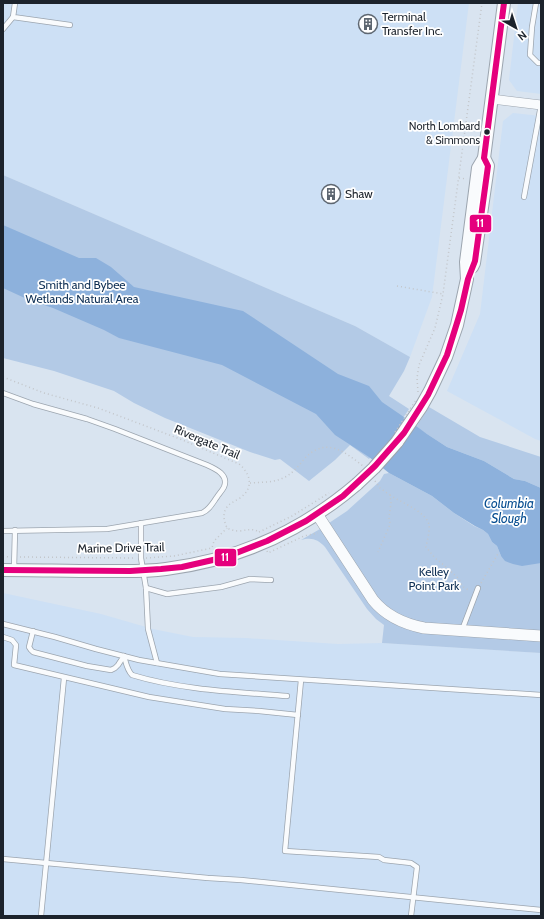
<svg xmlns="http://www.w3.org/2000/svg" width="544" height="919" viewBox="0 0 544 919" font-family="Cabin,sans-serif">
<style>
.built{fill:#cde0f5}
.green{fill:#b3cae6}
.water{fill:#8db1dc}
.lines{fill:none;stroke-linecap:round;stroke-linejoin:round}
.service-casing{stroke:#9ca5af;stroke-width:6}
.minor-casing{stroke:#9ca5af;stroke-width:10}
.tertiary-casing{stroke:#9ca5af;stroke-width:12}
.secondary-casing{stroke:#9ca5af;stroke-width:14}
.path{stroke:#c3c6ca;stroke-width:1.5;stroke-dasharray:1 3;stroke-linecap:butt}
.service{stroke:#f9fbfd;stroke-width:4.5}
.minor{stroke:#f9fbfd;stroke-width:9}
.tertiary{stroke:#f9fbfd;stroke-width:11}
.secondary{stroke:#f9fbfd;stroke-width:12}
.secondary-bridge-casing{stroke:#9ca5af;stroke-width:14;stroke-linecap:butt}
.path-bridge{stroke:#c3c6ca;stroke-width:1.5;stroke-dasharray:1 3;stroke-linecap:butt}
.secondary-bridge{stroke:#f9fbfd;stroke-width:12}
.bus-1-casing{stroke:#fff;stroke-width:9}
.bus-1{stroke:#e5007d;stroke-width:6}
.bus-dot{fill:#1c232c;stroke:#fff;stroke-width:1.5}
.labels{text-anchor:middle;stroke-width:3.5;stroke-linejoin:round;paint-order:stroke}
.bus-label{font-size:11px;fill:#1c232c;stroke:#fff;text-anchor:end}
.poi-label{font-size:12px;fill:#1c232c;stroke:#fff;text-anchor:start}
.park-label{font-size:12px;fill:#0e2f54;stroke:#fff}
.street-label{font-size:12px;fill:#1c232c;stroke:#fff}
.water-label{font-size:13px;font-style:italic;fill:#074e91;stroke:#fff}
.line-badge{stroke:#fff;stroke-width:1.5}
.badge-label{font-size:11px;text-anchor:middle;font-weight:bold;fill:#fff}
</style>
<rect width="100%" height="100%" fill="#d9e4f0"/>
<g class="built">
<polygon points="3,3 469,3 432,297 410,357 355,326 3,175"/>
<polygon points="518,3 541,3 541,94 517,91 509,80"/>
<polygon points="513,113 541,116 541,441 535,439 447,391 480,314 503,121"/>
<polygon points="3,593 101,614 153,629 193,637 246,638 338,644 382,643 541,653 541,916 3,916"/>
</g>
<g class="green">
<polygon points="3,175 355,326 410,357 404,371 389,396 409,409 399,424 369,459 350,445 335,460 309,481 280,459 275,460 250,452 165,418 134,403 114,391 54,371 3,358"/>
<polygon points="429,407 480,437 541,457 541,488 525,481 514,479 484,461 447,447 416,427"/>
<path d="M 389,473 L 432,496 L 454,513 L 474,526 L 483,530 L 488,534 L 492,542 L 497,546 L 501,556 L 541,563 L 541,653 L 382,643 L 384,625 L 376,619 L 367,609 L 325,547 C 318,539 311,537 301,540 L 320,529 L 347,511 L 380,481 L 384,474 Z"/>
</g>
<polygon class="water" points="3,225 79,258 96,258 111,267 134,287 243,311 338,374 369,386 382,402 401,415 427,434 447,447 484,461 514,479 525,481 541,488 541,563 522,566 513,564 505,561 501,556 497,546 492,542 488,534 483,530 475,526 454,513 432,496 389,473 369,457 335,435 316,414 222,365 119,338 104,330 53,308 29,300 3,288"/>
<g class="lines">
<g class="service-casing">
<g id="service">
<polyline points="15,3 13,17 70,25"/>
<polyline points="536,3 532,27 530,55 538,63 541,63"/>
<polyline points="3,29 13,17"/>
<polyline points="524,197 541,105"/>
<path d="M 3,393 L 33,404 L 87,419 L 115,429 L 207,465 C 216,469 229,475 224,487 C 222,491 219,494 217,497 C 212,504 209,510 202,513 L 107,529 L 3,531"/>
<polyline points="141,523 141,558 146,588 148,629 157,663"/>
<polyline points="14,569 15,530"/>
<polyline points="146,588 167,594 221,587 250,579 271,580"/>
<polyline points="3,624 55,637 96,649 139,660 220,674 541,695"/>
<polyline points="462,630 478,588"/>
<polyline points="33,631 29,647 31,650 33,652 87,666 111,670 115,668 118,665 124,656"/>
<polyline points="3,637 12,640 16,645 14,665 149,697 225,709 259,711 298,715"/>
<path d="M 124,656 C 126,663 127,670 132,675 C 181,690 237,692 287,696"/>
<polyline points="301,680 285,851 379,857 384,860 411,863 417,867 411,916"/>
<polyline points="3,859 208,878 241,880 541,910"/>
<polyline points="41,916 64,678"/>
</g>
</g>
<g class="minor-casing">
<polyline id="minor" points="492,99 541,105"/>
</g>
<g class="tertiary-casing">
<path id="tertiary" d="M 317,514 L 373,600 C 386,616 404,624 424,628 L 541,636"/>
</g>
<g class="secondary-casing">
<g id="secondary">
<polyline points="472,267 474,263 488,166 484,158"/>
<polyline points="397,442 421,407 430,391 446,357 457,325 467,279 466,262 478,168 484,158 504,3"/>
<path d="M 3,570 C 35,570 68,571 100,571 C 122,571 144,572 166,569 C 238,560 302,531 357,484"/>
</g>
</g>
<g class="path">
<polyline points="459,178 467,179"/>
<polyline points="397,286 443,294"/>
<path d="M 3,377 L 44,393 L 98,408 L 180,439 L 239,464 C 251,474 254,488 240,498 C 235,501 230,503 227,507 C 222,514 224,521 227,528 C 231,530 235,531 240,531 C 247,530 253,528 259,532"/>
<polyline points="418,392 417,378 419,365 435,328 443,294 482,3"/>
<polyline points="375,481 380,488 390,495 391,503 389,518 390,523 389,527 378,552"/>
<path d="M 250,483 C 261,482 273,483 283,478 C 293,474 299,465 306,457 C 327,437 345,452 363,466"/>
<path d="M 390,495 C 400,502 427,512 429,525 C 430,530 427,542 426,547 L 435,558 L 445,566 L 459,579 L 462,586 L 470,591"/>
<polyline points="259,532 292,516 329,493"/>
<polyline points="267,551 268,553 304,536 318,533"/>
<polyline points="3,556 9,557"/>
<polyline points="20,557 135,558"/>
<polyline points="146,558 174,556 212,548 214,541 227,528"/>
<polyline points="481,583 499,552"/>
</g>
<use href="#service" class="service"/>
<use href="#minor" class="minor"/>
<use href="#tertiary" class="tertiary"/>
<use href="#secondary" class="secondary"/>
<g class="secondary-bridge-casing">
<polyline id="secondary-bridge" points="357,484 374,468 397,442"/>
</g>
<polyline class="path-bridge" points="395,432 416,400"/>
<use href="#secondary-bridge" class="secondary-bridge"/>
<g class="bus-1-casing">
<polyline id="bus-1" points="3,570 130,571 161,569 182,567 226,557 267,541 306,521 343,496 375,466 404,433 428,395 447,355 461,310 468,279 475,261 488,166 484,158 504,3"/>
</g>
<use href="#bus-1" class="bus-1"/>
</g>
<defs>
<g id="building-ring" transform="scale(1)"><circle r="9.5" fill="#fff" stroke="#5e6771" stroke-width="1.5"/><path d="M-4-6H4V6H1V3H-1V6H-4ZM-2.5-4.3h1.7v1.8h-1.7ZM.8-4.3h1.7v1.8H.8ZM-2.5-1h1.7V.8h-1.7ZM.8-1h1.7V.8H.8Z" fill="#5e6771"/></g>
</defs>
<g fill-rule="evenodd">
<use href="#building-ring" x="368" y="24"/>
<use href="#building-ring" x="331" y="194"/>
</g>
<circle class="bus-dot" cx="487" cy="132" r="3.5"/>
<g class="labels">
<g class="bus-label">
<text x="480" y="130">North Lombard<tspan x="480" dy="14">&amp; Simmons</tspan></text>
</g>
<g class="poi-label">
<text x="382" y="21">Terminal<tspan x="382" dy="14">Transfer Inc.</tspan></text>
<text x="345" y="198">Shaw</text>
</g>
<g class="park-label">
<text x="82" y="289">Smith and Bybee<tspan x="82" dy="14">Wetlands Natural Area</tspan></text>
<text x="434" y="576">Kelley<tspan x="434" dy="14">Point Park</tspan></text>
</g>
<g class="street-label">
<text transform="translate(207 442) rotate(23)" y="4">Rivergate Trail</text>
<text transform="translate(121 548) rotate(-1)" y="4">Marine Drive Trail</text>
</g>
<g class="water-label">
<text x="509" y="508">Columbia<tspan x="509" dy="15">Slough</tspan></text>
</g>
</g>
<g class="line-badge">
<rect x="469" y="214" width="23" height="19" rx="4" fill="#e5007d"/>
<rect x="214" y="548" width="23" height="19" rx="4" fill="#e5007d"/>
</g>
<g class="badge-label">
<text x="480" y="227">11</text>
<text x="225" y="561">11</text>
</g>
<rect width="544" height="919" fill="none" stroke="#1c232c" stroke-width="8"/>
<g transform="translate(516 28) rotate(141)" stroke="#ffffff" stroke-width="3" paint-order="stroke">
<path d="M0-3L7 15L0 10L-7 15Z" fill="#1c232c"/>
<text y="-6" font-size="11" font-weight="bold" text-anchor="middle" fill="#1c232c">N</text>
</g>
</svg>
